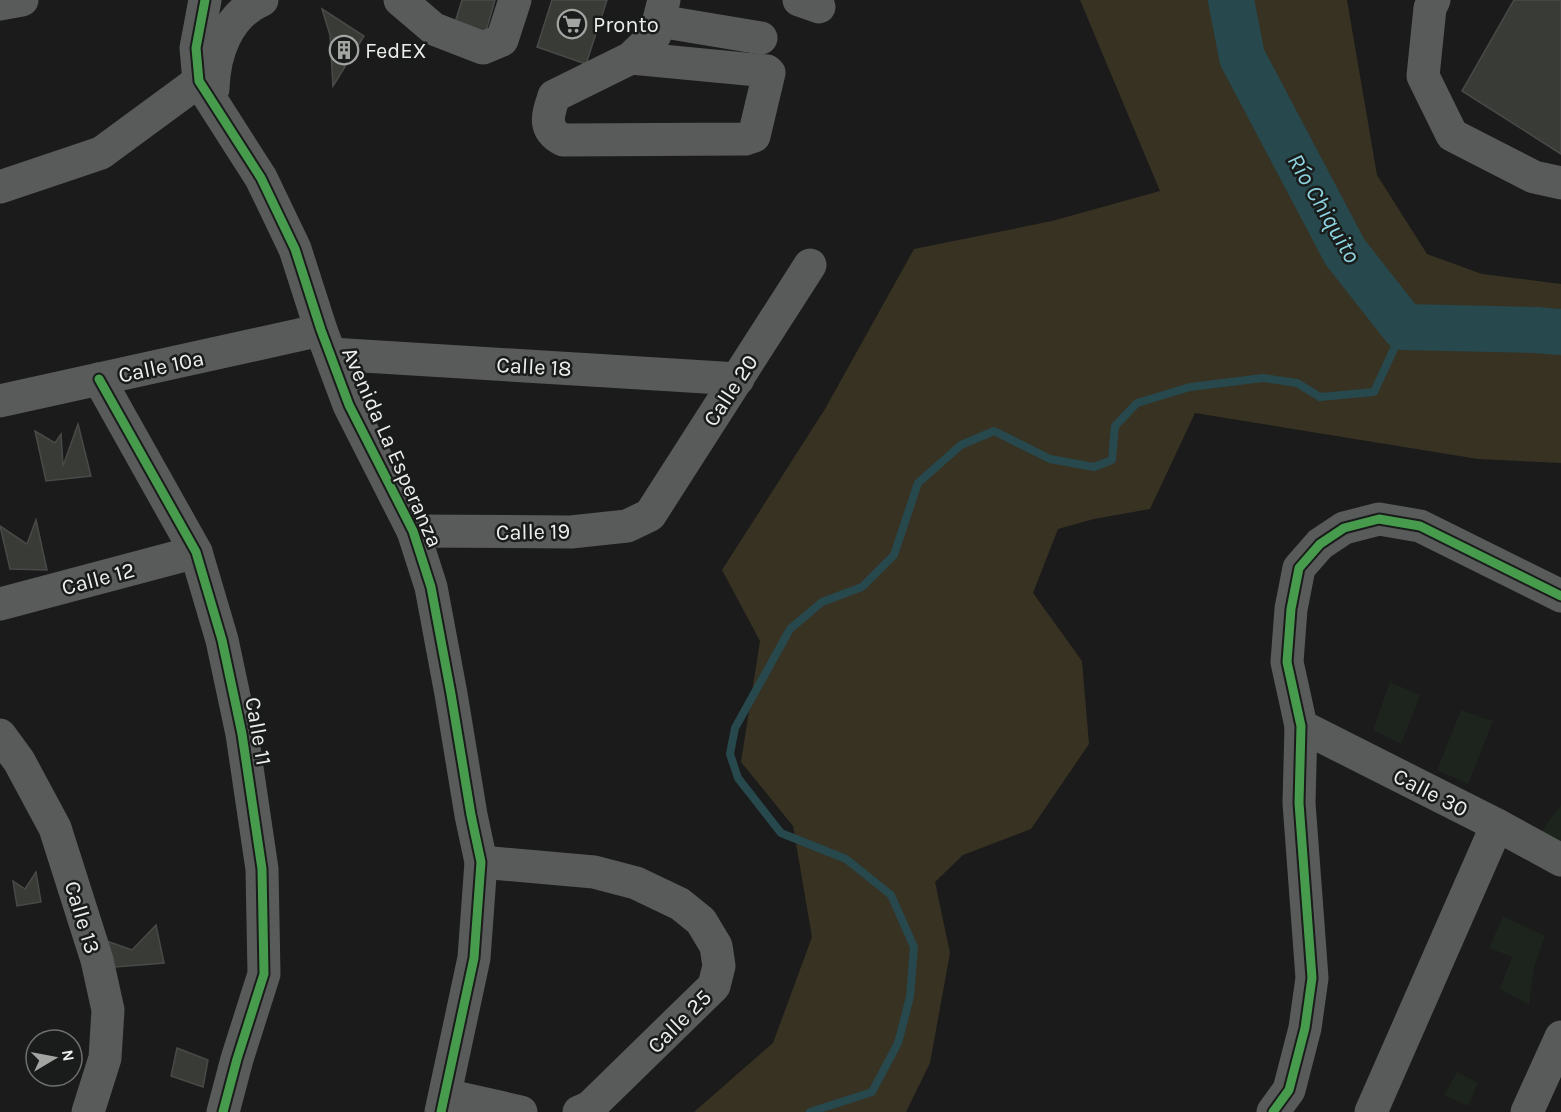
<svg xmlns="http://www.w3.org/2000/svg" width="1561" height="1112" viewBox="0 0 1561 1112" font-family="Karla,sans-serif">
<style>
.built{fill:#1d241d}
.green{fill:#383223}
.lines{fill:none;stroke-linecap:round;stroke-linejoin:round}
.stream{stroke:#27484d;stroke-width:8}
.river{stroke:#27484d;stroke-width:46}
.building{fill:#393b36;stroke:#494a48;stroke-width:1.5}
.minor{stroke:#595a5a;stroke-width:33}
.cycleway-casing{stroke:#191c1a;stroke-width:13}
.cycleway{stroke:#469c4c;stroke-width:9}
.labels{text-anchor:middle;stroke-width:5;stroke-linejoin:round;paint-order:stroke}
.poi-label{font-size:22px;fill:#edefed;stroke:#191c1a;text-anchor:start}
.street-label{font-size:22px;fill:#edefed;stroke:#191c1a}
.water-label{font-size:24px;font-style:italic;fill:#8dd4e0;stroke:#191c1a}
</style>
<rect width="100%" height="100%" fill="#1a1b1a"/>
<g class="built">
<polygon points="1390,682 1420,695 1401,744 1373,730"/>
<polygon points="1461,710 1493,721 1468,784 1437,770"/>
<polygon points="1561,804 1561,844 1541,832"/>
<polygon points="1503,916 1545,936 1534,967 1529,1005 1500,989 1512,957 1489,948"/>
<polygon points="1457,1072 1478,1083 1468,1106 1444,1095"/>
</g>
<polygon class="green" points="1080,0 1347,0 1377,175 1427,254 1482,274 1561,284 1561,463 1478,459 1195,413 1150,509 1094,519 1058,529 1033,593 1082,661 1089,744 1031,829 963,855 935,882 950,953 930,1063 906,1112 694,1112 773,1043 812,937 793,826 741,762 760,641 722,570 825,409 914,249 1052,221 1160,191"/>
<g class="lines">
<polyline class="stream" points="810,1112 872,1092 898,1043 910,997 914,947 891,895 846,859 781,833 738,778 730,754 735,728 790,629 822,602 862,587 894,555 918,483 961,445 994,431 1050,459 1094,467 1112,460 1115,426 1137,403 1190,387 1263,378 1297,383 1320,397 1374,392 1404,327"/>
<polyline class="river" points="1231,0 1242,57 1345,252 1404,327 1536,330 1561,332"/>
</g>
<g class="building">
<polygon points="462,0 495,0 484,38 453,29"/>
<polygon points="552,0 607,0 586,64 537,47"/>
<polygon points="1514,0 1561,0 1561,154 1462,91"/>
<polygon points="322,9 364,36 333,86 330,35"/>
<polygon points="78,424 91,476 46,481 35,431 55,443 61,434 63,466"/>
<polygon points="36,520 47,570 10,569 0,526 27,544"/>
<polygon points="36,872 41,902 17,906 13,881 25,889"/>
<polygon points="156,925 164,963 103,968 98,938 132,950"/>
<polygon points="177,1048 208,1060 203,1087 171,1076"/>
</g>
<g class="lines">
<g class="minor">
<polyline points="205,0 196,48 199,81 261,178 295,249 321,330 349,405 413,531 431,587 451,694 471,815 481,862 474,958 441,1112"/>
<polyline points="400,0 434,29 483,48 502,40 515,0"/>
<polyline points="799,0 819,7"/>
<polyline points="1434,0 1430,8 1423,76 1452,135 1534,177 1561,183"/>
<polyline points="0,4 22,0"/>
<polyline points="659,21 761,38"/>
<path d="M 631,58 L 767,71 L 769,73 L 754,136 L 745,139 L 563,140 C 542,129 548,115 554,96 L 631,58 L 655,35 L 664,0"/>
<path d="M 213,89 C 214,54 227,15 262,0"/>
<polyline points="0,187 101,153 199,81"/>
<polyline points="331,354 738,379"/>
<polyline points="99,379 196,552 222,640 242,734 262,869 264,974 237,1059 223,1112"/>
<polyline points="0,401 321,330"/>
<polyline points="413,531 571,532 627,526 650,515 810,265"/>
<polyline points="0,604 196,552"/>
<polyline points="1301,726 1497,825 1561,860"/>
<polyline points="0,735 19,761 55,828 97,960 108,1010 105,1058 88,1112"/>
<polyline points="481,862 594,872 636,883 680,904 701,921 716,946 719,966 714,986 590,1107 579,1112"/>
<polyline points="446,1095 521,1112"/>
<polyline points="1273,1112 1289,1090 1305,1028 1312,978 1299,803 1301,726 1287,662 1291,609 1299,568 1320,544 1344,528 1379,519 1420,526 1561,596"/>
<polyline points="1371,1112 1497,825"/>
<polyline points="1527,1112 1561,1037"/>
</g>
<g class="cycleway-casing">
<g id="cycleway">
<polyline points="205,0 196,48 199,81 261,178 295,249 321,330 349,405 413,531 431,587 451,694 471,815 481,862 474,958 441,1112"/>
<polyline points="99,379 196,552 222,640 242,734 262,869 264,974 237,1059 223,1112"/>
<polyline points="1273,1112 1289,1090 1305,1028 1312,978 1299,803 1301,726 1287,662 1291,609 1299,568 1320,544 1344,528 1379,519 1420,526 1561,596"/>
</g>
</g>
<use href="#cycleway" class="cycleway"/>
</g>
<defs>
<g id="supermarket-ring" transform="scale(1.5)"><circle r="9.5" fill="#191c1a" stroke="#a3a5a3" stroke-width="1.5"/><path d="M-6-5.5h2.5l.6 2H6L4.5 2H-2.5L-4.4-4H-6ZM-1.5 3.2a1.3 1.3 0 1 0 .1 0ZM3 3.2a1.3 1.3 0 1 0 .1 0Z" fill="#a3a5a3"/></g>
<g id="building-ring" transform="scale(1.5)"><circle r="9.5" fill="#191c1a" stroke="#a3a5a3" stroke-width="1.5"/><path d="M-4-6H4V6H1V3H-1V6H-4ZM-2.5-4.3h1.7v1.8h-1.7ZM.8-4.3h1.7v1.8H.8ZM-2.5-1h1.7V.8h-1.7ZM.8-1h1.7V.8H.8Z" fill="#a3a5a3"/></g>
</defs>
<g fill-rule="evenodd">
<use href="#supermarket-ring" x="572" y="24"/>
<use href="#building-ring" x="344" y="50"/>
</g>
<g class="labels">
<g class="poi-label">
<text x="593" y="32">Pronto</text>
<text x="365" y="58">FedEX</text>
</g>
<g class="street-label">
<text transform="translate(161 366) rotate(-12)" y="8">Calle 10a</text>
<text transform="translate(534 366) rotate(3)" y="8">Calle 18</text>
<text transform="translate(730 390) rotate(-57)" y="8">Calle 20</text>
<text transform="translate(393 447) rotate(66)" y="8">Avenida La Esperanza</text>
<text transform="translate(533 531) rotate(-1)" y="8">Calle 19</text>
<text transform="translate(98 578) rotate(-15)" y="8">Calle 12</text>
<text transform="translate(259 731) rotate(80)" y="8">Calle 11</text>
<text transform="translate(1431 792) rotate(27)" y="8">Calle 30</text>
<text transform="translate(83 917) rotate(73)" y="8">Calle 13</text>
<text transform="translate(679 1021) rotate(-45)" y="8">Calle 25</text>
</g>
<g class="water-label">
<text transform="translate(1324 208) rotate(60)" y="8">Río Chiquito</text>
</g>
</g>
<g transform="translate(54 1058) rotate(80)"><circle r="28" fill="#191c1a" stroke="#6e706e" stroke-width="1.5"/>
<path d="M0-4.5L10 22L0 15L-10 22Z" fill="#a3a5a3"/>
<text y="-9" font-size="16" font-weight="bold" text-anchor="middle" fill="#edefed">N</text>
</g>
</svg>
